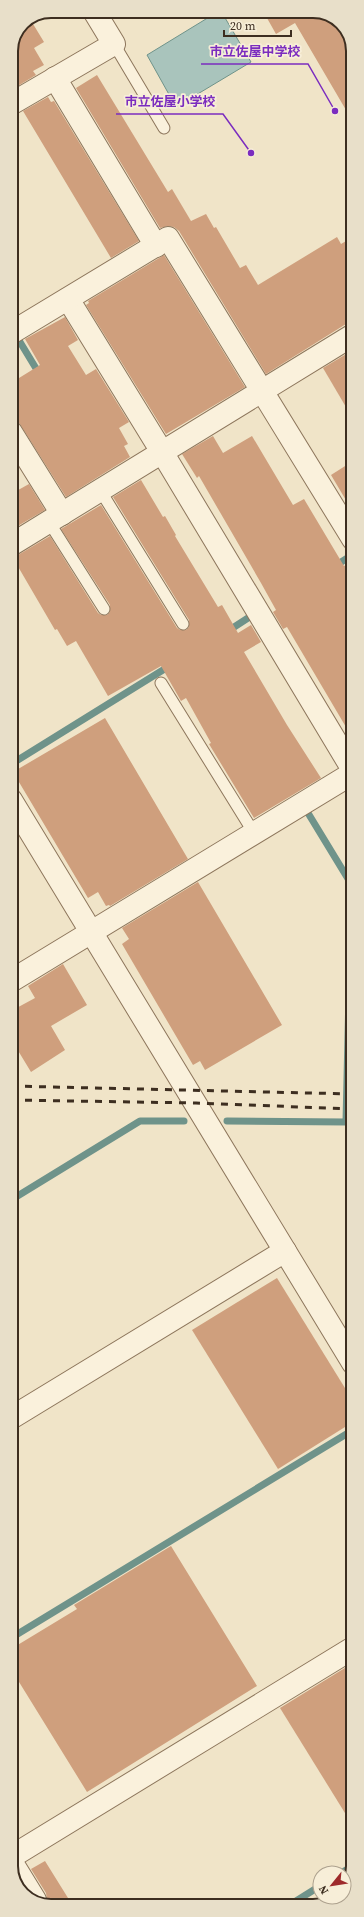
<svg xmlns="http://www.w3.org/2000/svg" width="364" height="1917" viewBox="0 0 364 1917" font-family="'Source Serif 4','Noto Sans JP',serif">
<style>
.water{fill:#a9c4bc;stroke:#6f938a}
.lines{fill:none;stroke-linecap:round;stroke-linejoin:round}
.stream{stroke:#6f938a;stroke-width:7}
.building{fill:#cf9f7d}
.service-casing{stroke:#8d765c;stroke-width:13}
.minor-casing{stroke:#8d765c;stroke-width:24}
.tertiary-casing{stroke:#8d765c;stroke-width:24}
.service{stroke:#faf1dc;stroke-width:11}
.minor{stroke:#faf1dc;stroke-width:22}
.tertiary{stroke:#faf1dc;stroke-width:22}
.rail{stroke:#3d2e20;stroke-width:3;stroke-dasharray:7 7;stroke-linecap:butt}
.rim{fill:none;stroke:#3d2e20;stroke-width:2}
.leader{fill:none;stroke:#7b2cbf;stroke-width:1.5}
.callout-dot{fill:#7b2cbf;stroke:#f7eed8;stroke-width:1.5}
.callout-label{font-size:13px;text-anchor:middle;font-weight:bold;fill:#7b2cbf;stroke:#f7eed8;stroke-width:3.5;stroke-linejoin:round;paint-order:stroke}
</style>
<rect width="100%" height="100%" fill="#f0e4c8"/>
<polygon class="water" points="219,11 221,11 251,62 176,107 147,55"/>
<g class="lines">
<g class="stream">
<polyline points="20,342 40,375"/>
<polyline points="335,566 349,557"/>
<polyline points="228,631 248,618"/>
<polyline points="13,763 171,665"/>
<polyline points="308,813 353,887"/>
<polyline points="227,1121 346,1122 349,993 353,991"/>
<polyline points="11,1200 140,1121 184,1121"/>
<polyline points="11,1638 353,1430"/>
<polyline points="341,1873 353,1866"/>
<polyline points="288,1906 320,1886"/>
</g>
</g>
<g class="building">
<polygon points="263,11 318,11 341,22 353,45 353,122 295,23 276,34"/>
<polygon points="30,19 44,42 34,48 44,65 33,71 36,75 11,90 11,51 23,22"/>
<polygon points="97,75 168,192 172,189 191,221 206,214 214,228 216,227 240,268 246,265 258,285 337,237 341,244 353,237 353,323 346,324 266,374 179,231 174,227 168,226 160,228 76,88"/>
<polygon points="48,97 51,102 54,101 139,241 111,258 23,111"/>
<polygon points="164,255 245,387 166,434 86,305 89,303 88,301"/>
<polygon points="65,317 78,340 68,346 86,375 96,369 129,422 119,428 128,444 124,446 130,457 66,497 11,410 11,383 40,365 25,339"/>
<polygon points="353,350 353,419 323,368"/>
<polygon points="213,436 223,453 252,436 293,505 304,499 344,566 353,561 353,739 287,627 283,629 273,612 276,610 261,583 199,476 197,478 182,454"/>
<polygon points="353,461 353,512 331,475"/>
<polygon points="141,480 163,517 165,516 176,535 175,536 218,607 222,605 238,633 251,625 261,642 244,652 287,725 321,778 254,818 209,744 211,743 186,698 181,701 161,666 108,696 76,641 67,646 57,629 55,630 13,558 50,536 98,613 101,615 107,615 110,612 110,605 61,529 101,505 177,628 180,630 186,630 189,627 189,620 113,497"/>
<polygon points="29,484 45,510 16,527 11,519 11,494"/>
<polygon points="105,718 188,859 110,906 109,905 106,906 98,892 88,898 13,772"/>
<polygon points="198,882 282,1025 205,1070 200,1061 193,1065 122,944 129,939 122,928"/>
<polygon points="63,964 87,1005 51,1026 65,1050 31,1072 11,1039 11,1011 35,998 28,986"/>
<polygon points="277,1278 353,1401 353,1422 278,1469 192,1330"/>
<polygon points="171,1546 257,1686 87,1792 11,1669 11,1649 77,1609 74,1605"/>
<polygon points="353,1663 353,1826 280,1708"/>
<polygon points="45,1861 73,1906 51,1906 47,1900 46,1893 31,1869"/>
</g>
<g class="lines">
<g class="service-casing">
<g id="service">
<polyline points="114,44 164,128"/>
<polyline points="100,490 183,624"/>
<polyline points="49,522 104,609"/>
<polyline points="161,683 254,833"/>
</g>
</g>
<g class="minor-casing">
<g id="minor">
<polyline points="55,78 156,246"/>
<polyline points="11,104 114,44 94,11"/>
<polyline points="68,299 162,452 353,770"/>
<polyline points="11,333 168,238 353,539"/>
<polyline points="11,432 62,514"/>
<polyline points="11,545 353,335"/>
<polyline points="11,981 353,773"/>
<polyline points="11,1418 285,1251"/>
<polyline points="11,1857 353,1648"/>
<polyline points="11,1861 35,1900"/>
</g>
</g>
<g class="tertiary-casing">
<polyline id="tertiary" points="11,800 353,1363"/>
</g>
<use href="#service" class="service"/>
<use href="#minor" class="minor"/>
<use href="#tertiary" class="tertiary"/>
<g class="rail">
<polyline points="11,1086 353,1094"/>
<polyline points="11,1100 196,1103 353,1109"/>
</g>
</g>
<path d="M0 0H364V1917H0ZM51 18H313A33 33 0 0 1 346 51V1866A33 33 0 0 1 313 1899H51A33 33 0 0 1 18 1866V51A33 33 0 0 1 51 18Z" fill="#e8dfc9" fill-rule="evenodd"/>
<path class="rim" d="M51 18H313A33 33 0 0 1 346 51V1866A33 33 0 0 1 313 1899H51A33 33 0 0 1 18 1866V51A33 33 0 0 1 51 18Z"/>
<path class="leader" d="M335 111L308 64H201M251 153L223 114H116"/>
<g class="callout-dot">
<circle cx="335" cy="111" r="4"/>
<circle cx="251" cy="153" r="4"/>
</g>
<g class="callout-label">
<text x="255" y="56">市立佐屋中学校</text>
<text x="170" y="106">市立佐屋小学校</text>
</g>
<g transform="translate(332 1885) rotate(240)"><circle r="19" fill="#f7eed8" stroke="#ada18e"/>
<path d="M0-3L7 15L0 10L-7 15Z" fill="#9e2a2b"/>
<text y="-6" font-size="11" font-weight="bold" text-anchor="middle" fill="#3d2e20">N</text>
</g>
<path d="M224 30v6h67v-6" fill="none" stroke="#3d2e20" stroke-width="2"/>
<text x="230" y="30" font-size="12" fill="#3d2e20" stroke="#f7eed8" stroke-width="3" paint-order="stroke">20 m</text>
</svg>
